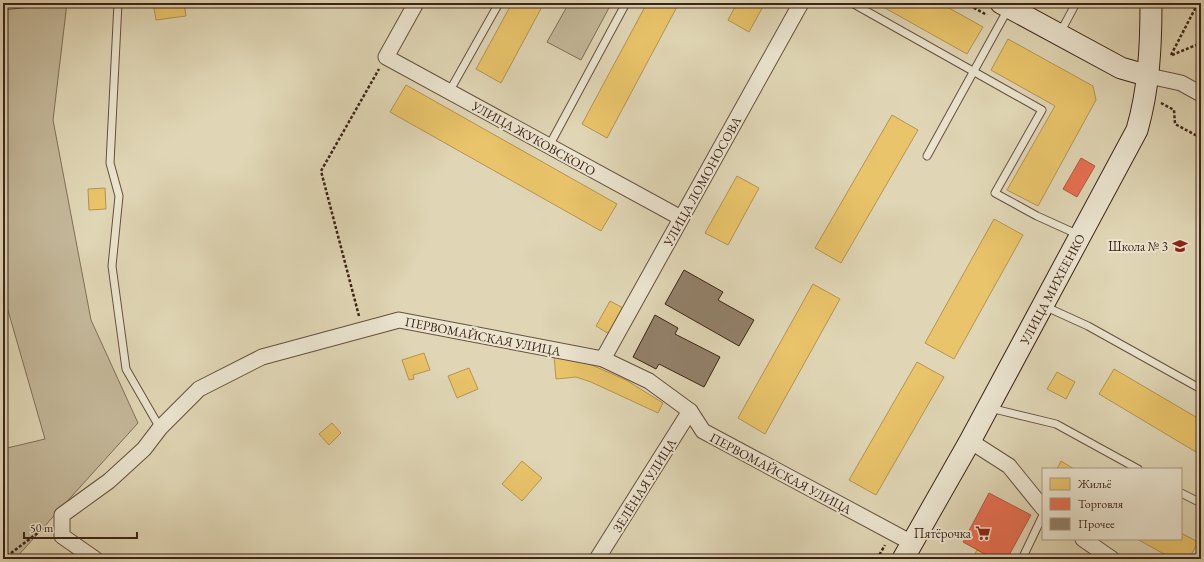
<svg xmlns="http://www.w3.org/2000/svg" width="1204" height="562" viewBox="0 0 1204 562" font-family="'EB Garamond',serif">
<style>
.green{fill:#c4b89a;stroke:#806e59}
.homes{fill:#e9c46a;stroke:#b59451}
.shops{fill:#e76f51;stroke:#b45840}
.building{fill:#92816a;stroke:#3d2418}
.lines{fill:none;stroke-linecap:round;stroke-linejoin:round}
.lane-casing{stroke:#66503f;stroke-width:9}
.street-casing{stroke:#66503f;stroke-width:17}
.secondary-casing{stroke:#3d2418;stroke-width:23}
.path{stroke:#3d2418;stroke-width:2.5;stroke-dasharray:3 2;stroke-linecap:butt}
.lane{stroke:#ebe4cf;stroke-width:7}
.street{stroke:#ebe4cf;stroke-width:15}
.secondary{stroke:#ebe4cf;stroke-width:21}
.labels{text-anchor:middle;stroke-width:4;stroke-linejoin:round;paint-order:stroke}
.street-label{font-size:13px;fill:#3d2418;stroke:#ebe4cf}
.poi-label{font-size:13px;fill:#3d2418;stroke:#ebe4cf;text-anchor:end}
</style>
<rect width="100%" height="100%" fill="#e0d6b5"/>
<filter id="stains"><feTurbulence type="fractalNoise" baseFrequency=".005" numOctaves="4"/><feColorMatrix values="0 0 0 0 .2 0 0 0 0 .09 0 0 0 0 .02 0 0 0 .5 -.17"/></filter>
<radialGradient id="worn" r=".72"><stop offset=".6" stop-color="#630" stop-opacity="0"/><stop offset="1" stop-color="#630" stop-opacity=".3"/></radialGradient>
<g class="green">
<polygon points="3,3 67,3 53,120 91,320 138,423 15,559 3,559 3,449 45,439 3,293"/>
<polygon points="569,3 604,3 610,6 581,60 547,42"/>
</g>
<g class="homes">
<polygon points="153,3 184,3 186,16 156,20"/>
<polygon points="512,3 544,3 501,83 476,69"/>
<polygon points="647,3 679,3 607,138 582,124"/>
<polygon points="737,3 765,3 749,32 728,20"/>
<polygon points="876,3 940,3 983,27 967,54"/>
<polygon points="1008,39 1093,86 1096,100 1038,206 1007,190 1055,106 991,70"/>
<polygon points="406,85 617,204 601,231 390,112"/>
<polygon points="892,115 918,130 841,263 815,248"/>
<polygon points="737,176 759,188 728,245 705,233"/>
<polygon points="105,188 106,209 89,210 88,189"/>
<polygon points="994,219 1023,235 954,359 925,343"/>
<polygon points="813,284 840,299 765,434 738,418"/>
<polygon points="610,301 623,308 609,334 596,326"/>
<polygon points="424,353 430,370 413,375 414,379 409,380 402,360"/>
<polygon points="554,356 578,360 594,366 626,380 663,403 658,413 591,382 576,377 556,379"/>
<polygon points="917,362 944,377 876,495 849,480"/>
<polygon points="469,368 478,389 457,398 448,376"/>
<polygon points="1114,369 1201,420 1201,455 1099,394"/>
<polygon points="1057,372 1075,382 1066,399 1047,389"/>
<polygon points="332,423 341,433 329,445 319,434"/>
<polygon points="522,461 542,478 522,501 502,484"/>
<polygon points="1061,461 1074,469 1057,469"/>
<polygon points="1181,533 1198,542 1189,559 1173,559 1137,539 1181,539"/>
<polygon points="977,550 994,559 972,559"/>
</g>
<g class="shops">
<polygon points="1081,158 1095,166 1077,197 1063,189"/>
<polygon points="989,493 1031,515 1007,559 994,559 963,542"/>
</g>
<g class="building">
<polygon points="684,270 723,292 718,300 754,320 739,346 665,304"/>
<polygon points="655,315 678,328 675,334 720,357 704,387 659,364 656,369 633,357"/>
</g>
<g class="lines">
<g class="lane-casing">
<g id="lane">
<polyline points="118,3 110,163 119,196 112,266 126,369 160,428"/>
<polyline points="852,3 1042,110 995,193 1037,216 1079,235"/>
<polyline points="3,6 29,3"/>
<polyline points="1060,33 1076,3"/>
<polyline points="449,92 499,3"/>
<polyline points="549,146 626,3"/>
<polyline points="927,156 1008,9"/>
<polyline points="1044,306 1088,326 1201,389"/>
<polyline points="990,408 1056,424 1138,469"/>
<polyline points="1181,493 1201,503"/>
<polyline points="1022,559 1043,515"/>
</g>
</g>
<g class="street-casing">
<g id="street">
<polyline points="416,3 386,57 681,218"/>
<polyline points="1149,76 1181,83 1201,94"/>
<polyline points="603,359 801,3"/>
<polyline points="970,441 1009,466 1043,508"/>
<polyline points="1083,539 1112,559"/>
<polyline points="95,559 62,536 62,515 109,481 144,449 160,428 199,389 262,357 399,320 603,359 649,381 690,411 703,431 912,543"/>
<polyline points="597,559 690,411"/>
</g>
</g>
<g class="secondary-casing">
<g id="secondary">
<polyline points="1001,3 1121,68 1149,76"/>
<path d="M 903,559 L 970,441 L 1137,130 C 1149,88 1151,47 1151,3"/>
</g>
</g>
<g class="path">
<polyline points="965,3 987,15"/>
<polyline points="1171,55 1198,3"/>
<polyline points="1172,55 1201,43"/>
<polyline points="1161,103 1174,110 1175,124 1201,138"/>
<polyline points="359,316 321,171 379,69"/>
<polyline points="3,559 47,526"/>
<polyline points="877,559 885,545"/>
</g>
<use href="#lane" class="lane"/>
<use href="#street" class="street"/>
<use href="#secondary" class="secondary"/>
</g>
<defs>
<g id="school-bare" transform="scale(1.2)"><path d="M0-5L7-2L0 1L-7-2ZM-4 1L0 2.5L4 1V4Q0 6-4 4Z" fill="#8f2418" stroke="#ebe4cf" stroke-width="2.5" paint-order="stroke"/></g>
<g id="supermarket-bare" transform="scale(1.2)"><path d="M-6-5.5h2.5l.6 2H6L4.5 2H-2.5L-4.4-4H-6ZM-1.5 3.2a1.3 1.3 0 1 0 .1 0ZM3 3.2a1.3 1.3 0 1 0 .1 0Z" fill="#8f2418" stroke="#ebe4cf" stroke-width="2.5" paint-order="stroke"/></g>
</defs>
<g fill-rule="evenodd">
<use href="#school-bare" x="1180" y="246"/>
<use href="#supermarket-bare" x="983" y="533"/>
</g>
<g class="labels">
<g class="street-label">
<text transform="translate(534 138) rotate(29)" y="5">УЛИЦА ЖУКОВСКОГО</text>
<text transform="translate(702 181) rotate(-61)" y="5">УЛИЦА ЛОМОНОСОВА</text>
<text transform="translate(1052 289) rotate(-62)" y="5">УЛИЦА МИХЕЕНКО</text>
<text transform="translate(483 336) rotate(11)" y="5">ПЕРВОМАЙСКАЯ УЛИЦА</text>
<text transform="translate(781 473) rotate(28)" y="5">ПЕРВОМАЙСКАЯ УЛИЦА</text>
<text transform="translate(644 485) rotate(-58)" y="5">ЗЕЛЁНАЯ УЛИЦА</text>
</g>
<g class="poi-label">
<text x="1168" y="251">Школа № 3</text>
<text x="971" y="538">Пятёрочка</text>
</g>
</g>
<rect width="1204" height="562" fill="none" stroke="#e0d6b5" stroke-width="16"/>
<rect x="4" y="4" width="1196" height="554" fill="none" stroke="#3d2418" stroke-width="2"/>
<rect x="8" y="8" width="1188" height="546" fill="none" stroke="#3d2418"/>
<rect x="1042" y="468" width="140" height="72" fill="#ebe4cf" stroke="#a59786"/>
<rect x="1050" y="478" width="20" height="12" fill="#e9c46a" stroke="#a59786"/>
<text x="1078" y="488" font-size="12" fill="#3d2418">Жильё</text>
<rect x="1050" y="498" width="20" height="12" fill="#e76f51" stroke="#a59786"/>
<text x="1078" y="508" font-size="12" fill="#3d2418">Торговля</text>
<rect x="1050" y="518" width="20" height="12" fill="#92816a" stroke="#a59786"/>
<text x="1078" y="528" font-size="12" fill="#3d2418">Прочее</text>
<path d="M24 532v6h113v-6" fill="none" stroke="#3d2418" stroke-width="2"/>
<text x="30" y="532" font-size="12" fill="#3d2418" stroke="#ebe4cf" stroke-width="3" paint-order="stroke">50 m</text>
<rect width="100%" height="100%" filter="url(#stains)"/>
<rect width="100%" height="100%" fill="url(#worn)"/>
</svg>
